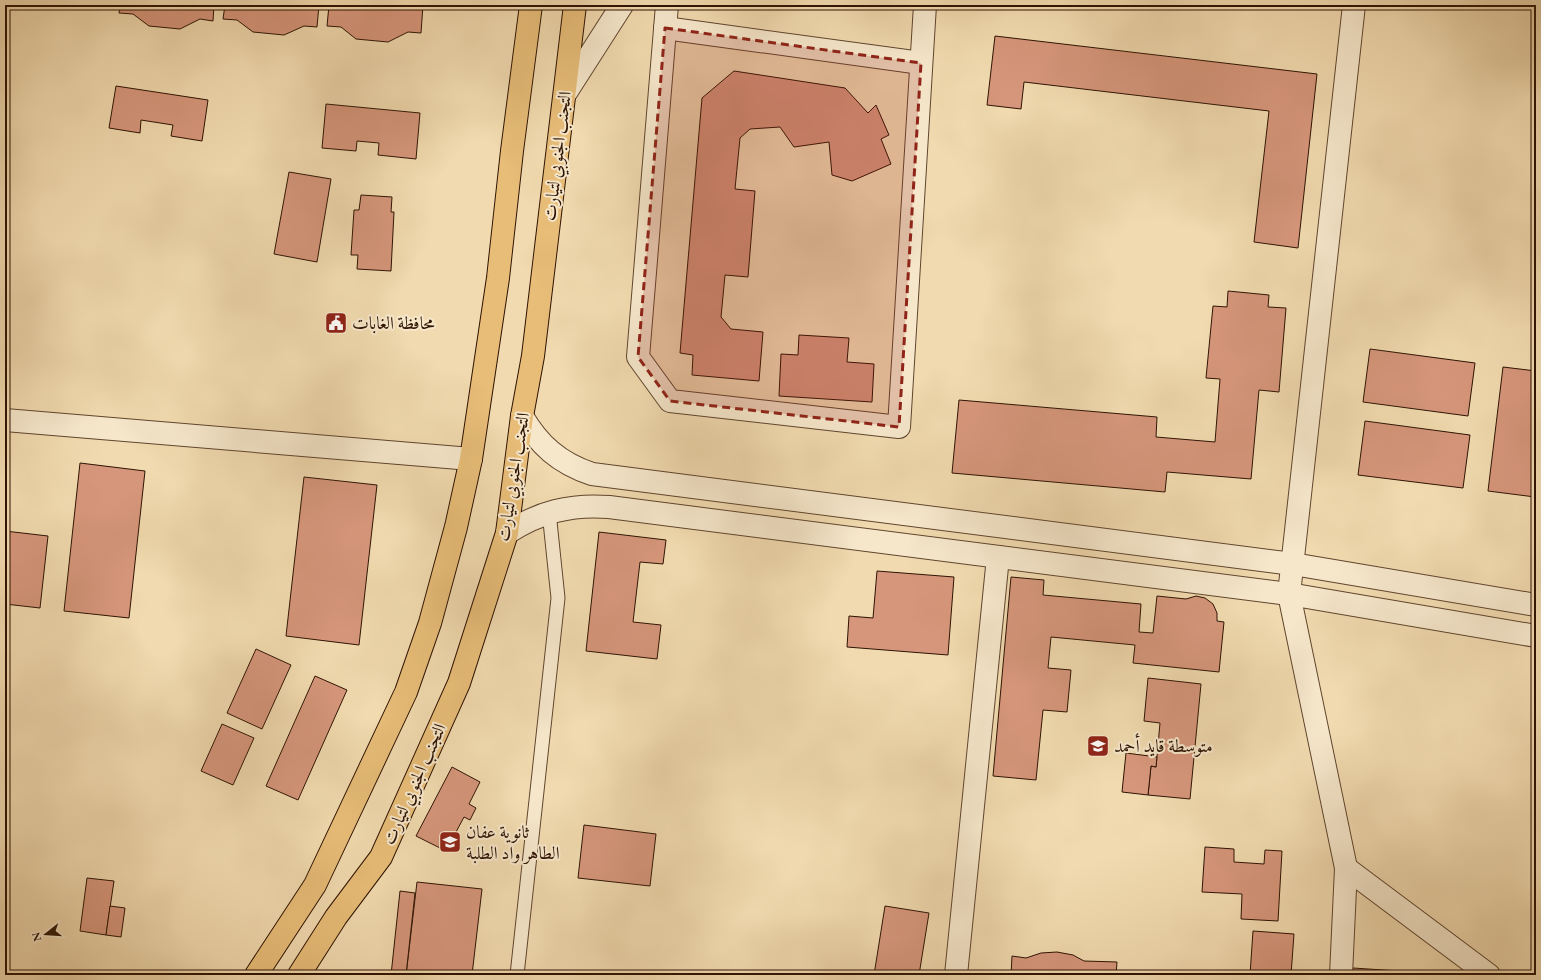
<svg xmlns="http://www.w3.org/2000/svg" width="1541" height="980" viewBox="0 0 1541 980" font-family="'EB Garamond',Amiri,serif">
<style>
.building{fill:#d6967b;stroke:#2e1303}
.lines{fill:none;stroke-linecap:round;stroke-linejoin:round}
.service-casing{stroke:#5f452e;stroke-width:15}
.minor-casing{stroke:#5f452e;stroke-width:24}
.trunk-casing{stroke:#2e1303;stroke-width:24}
.service{stroke:#f6e7cb;stroke-width:13}
.minor{stroke:#f6e7cb;stroke-width:22}
.trunk{stroke:#e8bd78;stroke-width:22}
.marked{fill:#8f2418;fill-opacity:0.2;stroke:#8f2418;stroke-width:3;stroke-dasharray:8 5;stroke-linejoin:round}
.labels{text-anchor:middle;stroke-width:4;stroke-linejoin:round;paint-order:stroke}
.street-label{font-size:18px;fill:#2e1303;stroke:#f6e7cb}
.poi-label{font-size:18px;fill:#2e1303;stroke:#f6e7cb;text-anchor:start}
</style>
<rect width="100%" height="100%" fill="#f1daaf"/>
<filter id="stains"><feTurbulence type="fractalNoise" baseFrequency=".005" numOctaves="4"/><feColorMatrix values="0 0 0 0 .2 0 0 0 0 .09 0 0 0 0 .02 0 0 0 .5 -.17"/></filter>
<radialGradient id="worn" r=".72"><stop offset=".6" stop-color="#630" stop-opacity="0"/><stop offset="1" stop-color="#630" stop-opacity=".3"/></radialGradient>
<g class="building">
<polygon points="120,5 214,5 213,21 200,19 180,29 149,26 133,14 119,13"/>
<polygon points="225,5 319,5 317,27 304,26 284,35 253,32 237,20 223,19"/>
<polygon points="329,5 423,5 421,33 408,32 388,42 356,39 341,27 327,26"/>
<polygon points="995,36 1317,74 1298,248 1254,242 1269,111 1024,82 1021,109 987,105"/>
<polygon points="734,71 845,88 868,113 876,105 889,135 881,139 891,164 852,181 832,175 829,142 794,147 780,127 750,129 740,138 735,189 755,191 748,277 725,275 721,317 731,329 763,332 759,381 692,375 693,355 680,353 702,98"/>
<polygon points="116,86 208,100 202,141 171,136 173,125 141,120 140,133 109,128"/>
<polygon points="326,104 420,113 416,159 378,155 379,143 357,141 356,151 322,148"/>
<polygon points="289,172 331,179 317,262 274,254"/>
<polygon points="361,195 392,197 391,212 394,212 391,271 357,269 358,255 351,255 354,210 359,210"/>
<polygon points="1228,291 1269,295 1268,307 1286,308 1279,392 1259,390 1251,479 1167,472 1165,492 952,473 959,400 1157,417 1156,437 1215,442 1220,379 1206,378 1213,306 1227,307"/>
<polygon points="799,335 849,338 847,362 874,364 872,402 779,396 781,354 798,355"/>
<polygon points="1370,349 1475,363 1468,416 1363,402"/>
<polygon points="1503,367 1536,371 1535,497 1488,491"/>
<polygon points="1365,421 1470,435 1463,488 1358,475"/>
<polygon points="80,463 145,471 129,618 64,611"/>
<polygon points="304,477 377,485 359,645 286,636"/>
<polygon points="5,531 48,536 40,608 5,604"/>
<polygon points="599,532 666,540 663,564 640,562 633,622 661,625 657,659 586,651"/>
<polygon points="877,571 954,577 948,655 847,647 849,616 873,618"/>
<polygon points="1011,577 1044,580 1043,595 1141,604 1139,632 1153,633 1157,596 1186,599 1196,596 1205,598 1213,604 1217,613 1217,621 1224,622 1219,672 1133,663 1135,645 1051,637 1048,668 1071,670 1067,712 1043,710 1036,780 993,776"/>
<polygon points="256,649 291,665 262,729 227,713"/>
<polygon points="315,676 347,690 298,800 266,786"/>
<polygon points="1148,678 1201,684 1190,799 1148,795 1151,766 1156,767 1160,723 1144,721"/>
<polygon points="222,724 254,738 233,785 201,771"/>
<polygon points="1126,753 1157,757 1156,767 1151,766 1148,795 1122,792"/>
<polygon points="452,767 480,782 469,804 476,808 470,820 464,817 446,851 416,836"/>
<polygon points="584,825 656,834 650,886 578,878"/>
<polygon points="1205,847 1234,849 1234,862 1264,864 1265,850 1282,851 1278,921 1241,919 1242,894 1202,892"/>
<polygon points="87,878 114,881 106,935 80,931"/>
<polygon points="417,882 482,889 472,975 406,975"/>
<polygon points="400,891 415,893 406,975 391,975"/>
<polygon points="110,906 125,908 121,937 106,935"/>
<polygon points="885,906 929,913 919,975 874,975"/>
<polygon points="1253,931 1294,934 1291,975 1250,975"/>
<polygon points="1057,952 1073,955 1084,961 1117,962 1116,975 1011,975 1012,956 1026,958 1041,953"/>
<polygon points="1353,968 1445,974 1445,975 1352,975"/>
</g>
<g class="lines">
<g class="service-casing">
<polyline id="service" points="517,975 558,598 549,512"/>
</g>
<g class="minor-casing">
<g id="minor">
<polyline points="667,5 638,357 670,401 899,427 925,5"/>
<polyline points="665,28 921,63"/>
<polyline points="565,94 622,5"/>
<path d="M 522,416 C 539,445 559,463 592,474 L 1293,564 L 1536,605"/>
<polyline points="5,420 471,459"/>
<path d="M 507,533 C 539,512 571,504 609,507 L 1289,594 L 1536,636"/>
<polyline points="1346,868 1489,975"/>
<polyline points="956,975 998,557"/>
<polyline points="1341,975 1346,868 1289,594 1354,5"/>
</g>
</g>
<g class="trunk-casing">
<g id="trunk">
<polyline points="256,975 315,885 406,692 430,623 456,527 471,459 498,278 512,151 531,5"/>
<polyline points="299,975 336,917 381,857 459,683 507,533 522,416 533,356 575,5"/>
</g>
</g>
<use href="#service" class="service"/>
<use href="#minor" class="minor"/>
<use href="#trunk" class="trunk"/>
</g>
<path class="marked" d="M 665,28 L 921,63 L 899,427 L 670,401 L 638,357 Z"/>
<defs>
<g id="civic-square" transform="scale(1.15)"><rect x="-9" y="-9" width="18" height="18" rx="4" fill="#8f2418" stroke="#f6e7cb"/><path d="M-.6-6.5H3V-4.5H.6V-3L4-1V1h2V6H-6V1h2V-1L-.6-3ZM-1.2 2.5V6h2.4V2.5Z" fill="#fff"/></g>
<g id="school-square" transform="scale(1.15)"><rect x="-9" y="-9" width="18" height="18" rx="4" fill="#8f2418" stroke="#f6e7cb"/><path d="M0-5L7-2L0 1L-7-2ZM-4 1L0 2.5L4 1V4Q0 6-4 4Z" fill="#fff"/></g>
</defs>
<g fill-rule="evenodd">
<use href="#civic-square" x="336" y="323"/>
<use href="#school-square" x="1098" y="746"/>
<use href="#school-square" x="450" y="842"/>
</g>
<g class="labels">
<g class="street-label">
<text transform="translate(557 156) rotate(-83)" y="6">التجنب الجنوبي لتيارت</text>
<text transform="translate(513 477) rotate(-81)" y="6">التجنب الجنوبي لتيارت</text>
<text transform="translate(414 784) rotate(-66)" y="6">التجنب الجنوبي لتيارت</text>
</g>
<g class="poi-label">
<text x="352" y="329">محافظة الغابات</text>
<text x="1114" y="752">متوسطة قايد أحمد</text>
<text x="466" y="838">ثانوية عفان<tspan x="466" dy="21">الطاهر واد الطلبة</tspan></text>
</g>
</g>
<rect width="1541" height="980" fill="none" stroke="#f1daaf" stroke-width="20"/>
<rect x="6" y="6" width="1529" height="968" fill="none" stroke="#2e1303" stroke-width="2"/>
<rect x="10" y="10" width="1521" height="960" fill="none" stroke="#2e1303"/>
<g transform="translate(46 934) rotate(253)" stroke="#f6e7cb" stroke-width="3" paint-order="stroke">
<path d="M0-3L7 15L0 10L-7 15Z" fill="#2e1303"/>
<text y="-6" font-size="11" font-weight="bold" text-anchor="middle" fill="#2e1303">N</text>
</g>
<rect width="100%" height="100%" filter="url(#stains)"/>
<rect width="100%" height="100%" fill="url(#worn)"/>
</svg>
